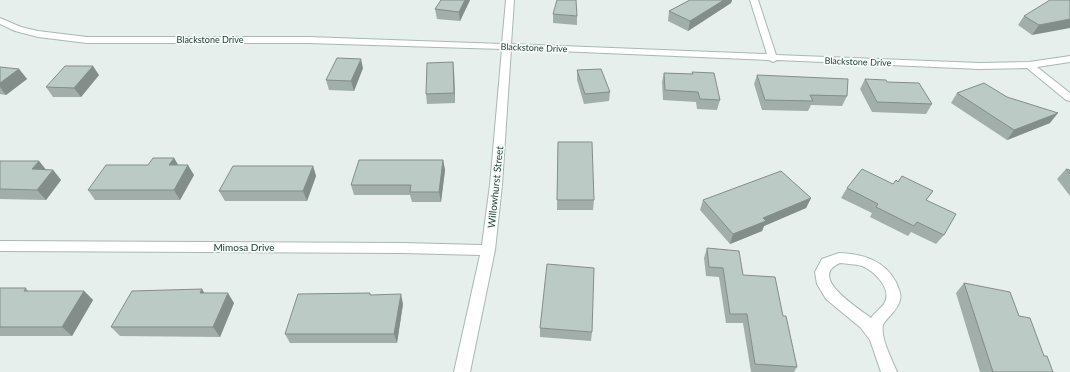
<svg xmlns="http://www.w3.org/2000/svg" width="1070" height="372" viewBox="0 0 1070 372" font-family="Lato,sans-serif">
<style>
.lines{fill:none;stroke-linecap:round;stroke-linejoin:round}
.street-casing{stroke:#a8b8b2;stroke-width:2}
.street{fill:#fff;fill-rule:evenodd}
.wall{fill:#a1aea9}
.shaded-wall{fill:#838d89}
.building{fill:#bbcac4;stroke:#838d89}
.labels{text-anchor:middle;stroke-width:3.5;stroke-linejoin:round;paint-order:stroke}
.far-street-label{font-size:9px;fill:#24423a;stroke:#f7fbf9}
.street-label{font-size:10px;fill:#24423a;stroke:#f7fbf9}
</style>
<rect width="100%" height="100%" fill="#e6efeb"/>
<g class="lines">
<g class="street-casing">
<g id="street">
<polygon points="506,0 514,0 511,44 767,54 750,0 758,0 776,55 980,63 1029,62 1070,56 1070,62 1037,67 1070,93 1070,101 1066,100 1027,68 980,69 777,60 773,62 769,60 511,49 502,185 495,250 470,372 454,372 480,255 402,253 0,251 0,241 402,243 482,245 490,185 502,49 308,43 87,43 38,37 15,31 0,24 0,18 21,27 38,31 87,37 308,37 502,44"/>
<path d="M 839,253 C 863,254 884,260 896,282 C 898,288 902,294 900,300 C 897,312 885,319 883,325 C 880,337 892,360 897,372 L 881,372 L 870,340 L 861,328 L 826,299 L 817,284 L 815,272 L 822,259 ZM 840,263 C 847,264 855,264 862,266 C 873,270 892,288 885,302 C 882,308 875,312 871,318 C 858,308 807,277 840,263 Z"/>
</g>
</g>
<use href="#street" class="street"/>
</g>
<g class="wall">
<polygon points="441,0 470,0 460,21 437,19 435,9"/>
<polygon points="690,0 732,0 731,3 688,31 668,21 669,11"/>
<polygon points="1070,0 1032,35 1018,25 1024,16"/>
<polygon points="553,14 577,16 577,25 553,23"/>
<polygon points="453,62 454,71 455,103 427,104 426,94"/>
<polygon points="0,67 19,69 27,79 6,95 0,94"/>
<polygon points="363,68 354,91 329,90 326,80"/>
<polygon points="577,70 610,92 609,101 584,104 577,80"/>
<polygon points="692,72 720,100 717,110 697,109 696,102 663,100 662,82 664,73 692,74"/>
<polygon points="99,75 81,97 53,97 46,87"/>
<polygon points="757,75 847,96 842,106 811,105 808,111 762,110 754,84"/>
<polygon points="865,79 887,82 932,104 926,114 872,112 860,89"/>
<polygon points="957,93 1050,123 1007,140 951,103"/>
<polygon points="558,142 594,200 593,210 557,210"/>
<polygon points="174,158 178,165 194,175 180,200 95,200 88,190 148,165"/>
<polygon points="443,160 445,170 441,202 412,202 410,195 354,195 351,185"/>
<polygon points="0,161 39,161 46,170 53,170 61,180 46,200 0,199"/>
<polygon points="313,166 316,176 307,201 225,201 219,191"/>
<polygon points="1066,169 1070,170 1070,196 1057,179"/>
<polygon points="898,182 933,191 926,200 944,235 936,244 911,232 908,236 870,217 872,213 841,198 847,188 893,184"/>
<polygon points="811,198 806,208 764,226 762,231 730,244 700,210 703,200"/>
<polygon points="707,248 743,275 783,316 797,367 794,372 751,372 743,323 726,323 719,277 706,276 704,258"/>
<polygon points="964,283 1019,316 1044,356 1053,372 980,372 956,293"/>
<polygon points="0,288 26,288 28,291 84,291 93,300 72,336 0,336"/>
<polygon points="204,293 234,303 220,337 120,336 111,327"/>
<polygon points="371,295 403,304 397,343 290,343 285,334"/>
<polygon points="540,328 592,332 591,341 540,337"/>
</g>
<g class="shaded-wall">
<polygon points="465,0 470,0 460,21 459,12"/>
<polygon points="724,0 732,0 731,3 688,31 690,21"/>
<polygon points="1070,19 1070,28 1032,35 1039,25"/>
<polygon points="361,59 363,68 354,91 351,81"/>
<polygon points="453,62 454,71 455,103 454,93"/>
<polygon points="93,66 99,75 81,97 74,88"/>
<polygon points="19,69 27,79 6,95 0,87 0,83"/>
<polygon points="1058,113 1050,123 1007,140 1014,130"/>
<polygon points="174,158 180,168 169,165"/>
<polygon points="443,160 445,170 441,202 439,192"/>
<polygon points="39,161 47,171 32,169"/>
<polygon points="188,165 194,175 180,200 174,190"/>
<polygon points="313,166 316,176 307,201 303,191"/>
<polygon points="53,170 61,180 46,200 37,190"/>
<polygon points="811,198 806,208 764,226 762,231 730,244 733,234 763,218"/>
<polygon points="202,289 208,299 200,293"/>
<polygon points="84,291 93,300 72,336 62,327"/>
<polygon points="228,293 234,303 220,337 213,327"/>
<polygon points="401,294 403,304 397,343 394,334"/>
</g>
<g class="building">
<polygon points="441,0 465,0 459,12 435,9"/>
<polygon points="557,0 576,0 577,16 553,14"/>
<polygon points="690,0 724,0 690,21 669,11"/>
<polygon points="1050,0 1070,0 1070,19 1039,25 1024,16"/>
<polygon points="337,58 361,59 351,81 326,80"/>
<polygon points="453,62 454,93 426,94 427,63"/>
<polygon points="65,66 93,66 74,88 46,87"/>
<polygon points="0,67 19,69 0,83"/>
<polygon points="601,69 610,92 585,94 577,70"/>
<polygon points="692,72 714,73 720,100 700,99 698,92 665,90 664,73 693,74"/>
<polygon points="757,75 848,79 847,96 810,95 813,101 765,100"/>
<polygon points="865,79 886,80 887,82 919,83 932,104 877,102"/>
<polygon points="984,83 1007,97 1058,113 1014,130 957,93"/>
<polygon points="558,142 592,142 594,200 557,200"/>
<polygon points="153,158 174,158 169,165 188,165 174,190 88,190 106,165 148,165"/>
<polygon points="359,160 443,160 439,192 410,192 411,185 351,185"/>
<polygon points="0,161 39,161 32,169 53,170 37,190 0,189"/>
<polygon points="233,166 313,166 303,191 219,191"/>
<polygon points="862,169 893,184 896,180 898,182 902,176 933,191 926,200 956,214 944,235 917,222 914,226 876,207 878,204 847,188"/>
<polygon points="1066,169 1070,170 1070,174"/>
<polygon points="781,171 811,198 763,218 766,221 733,234 703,200"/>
<polygon points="707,248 739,251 743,275 775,277 783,316 786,316 797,367 755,364 747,314 730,314 723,268 709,267"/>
<polygon points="547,264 594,268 592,332 540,328"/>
<polygon points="964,283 1010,292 1019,316 1030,318 1044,356 1047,356 1053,372 993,372"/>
<polygon points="0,288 26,288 24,291 84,291 62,327 0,327"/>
<polygon points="202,289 200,293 228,293 213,327 111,327 132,291"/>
<polygon points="370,293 370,295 401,294 394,334 285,334 298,294"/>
</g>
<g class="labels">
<g class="far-street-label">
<text x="210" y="43">Blackstone Drive</text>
<text transform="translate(534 48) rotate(2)" y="3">Blackstone Drive</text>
<text transform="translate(858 62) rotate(2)" y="3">Blackstone Drive</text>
</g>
<g class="street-label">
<text transform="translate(495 187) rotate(-84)" y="4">Willowhurst Street</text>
<text x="244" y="251">Mimosa Drive</text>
</g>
</g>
</svg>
